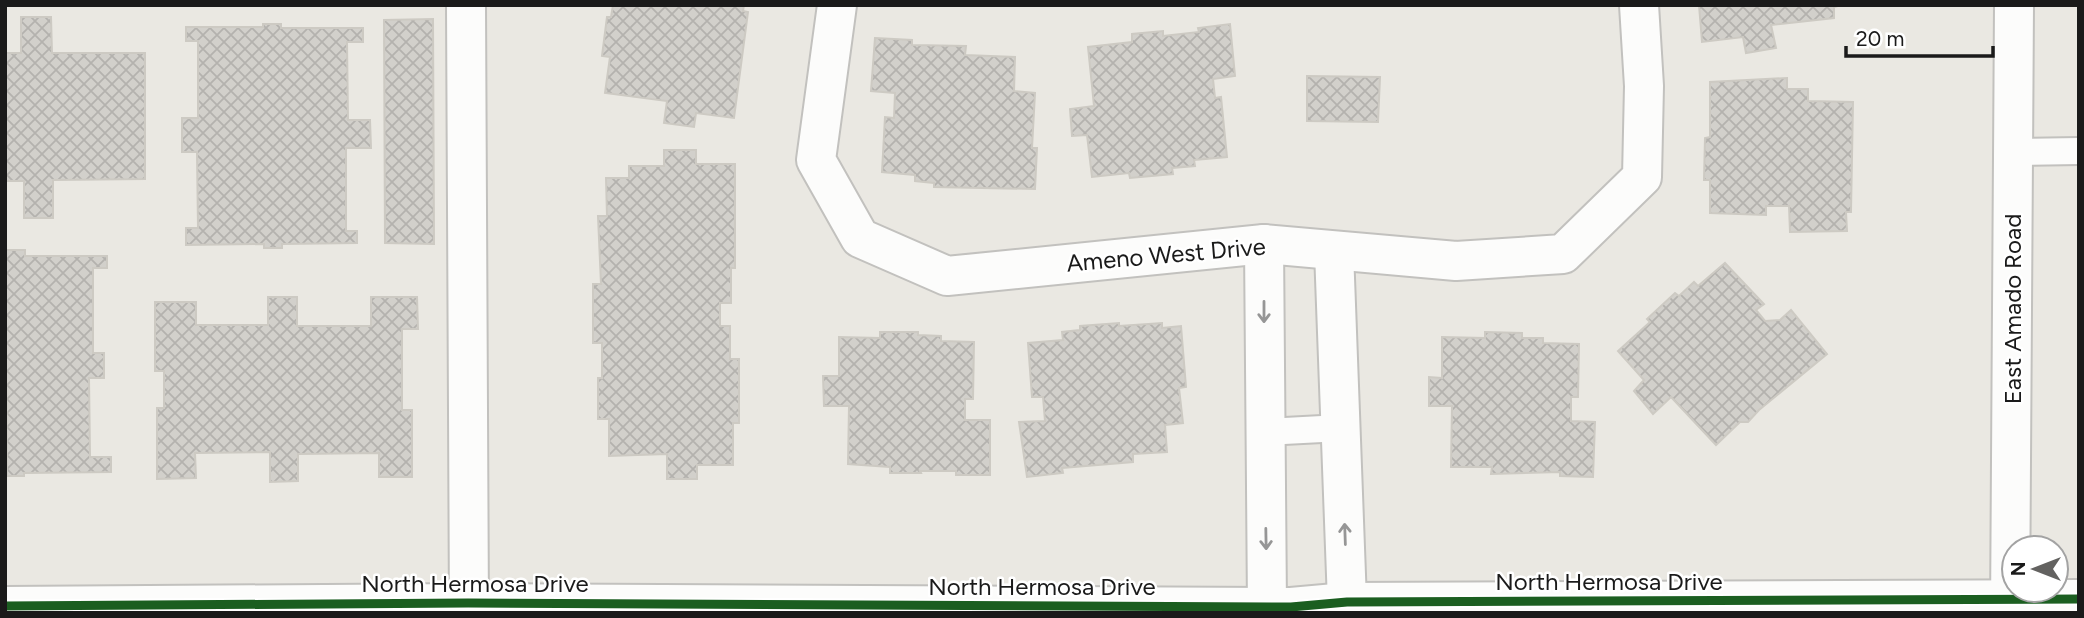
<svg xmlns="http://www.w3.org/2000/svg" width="2084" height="618" viewBox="0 0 2084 618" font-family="Figtree,sans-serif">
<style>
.building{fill:url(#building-cross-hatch);stroke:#cdcac3;stroke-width:2}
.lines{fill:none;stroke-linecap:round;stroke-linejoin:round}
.lane-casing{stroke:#c2c1be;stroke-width:30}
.street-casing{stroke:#c2c1be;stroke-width:42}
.lane{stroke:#fcfcfb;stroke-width:26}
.street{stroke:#fcfcfb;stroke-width:38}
.cycleway-casing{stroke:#fff;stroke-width:13}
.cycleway{stroke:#1b5e20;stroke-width:9}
.oneway{stroke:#969696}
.labels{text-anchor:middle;stroke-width:5;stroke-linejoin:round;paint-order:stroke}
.street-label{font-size:24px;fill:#1a1a1a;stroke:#fff}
</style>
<defs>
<pattern id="building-cross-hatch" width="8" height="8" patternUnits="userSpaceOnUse" patternTransform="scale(1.75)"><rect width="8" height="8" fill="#d2d0cb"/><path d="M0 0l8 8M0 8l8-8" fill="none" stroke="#b4b2ae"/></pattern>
</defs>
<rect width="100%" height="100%" fill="#eae8e2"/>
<g class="building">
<polygon points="613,5 744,5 743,11 748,12 734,118 696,113 694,127 664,123 667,101 605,93 610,57 602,56 607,17 611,17"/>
<polygon points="1699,5 1838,5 1838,6 1834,7 1834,18 1771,25 1776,48 1746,53 1743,37 1702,42"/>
<polygon points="21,17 51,17 52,53 145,53 145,179 53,180 53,218 24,218 24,181 5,181 5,53 21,53"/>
<polygon points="433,19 434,244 385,243 384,20"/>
<polygon points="263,24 281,24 281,28 363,28 363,42 347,42 348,120 370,120 371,148 346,148 346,231 357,231 357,243 282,244 282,248 264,248 264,244 186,245 186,228 198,228 197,152 182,152 182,118 198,118 198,41 186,41 186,27 263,27"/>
<polygon points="1230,24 1235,76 1213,79 1215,98 1221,97 1227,157 1194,160 1195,166 1172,168 1173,174 1130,178 1129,173 1092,177 1087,135 1072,136 1070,109 1094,106 1088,47 1132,42 1132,34 1163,31 1163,36 1199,32 1198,28"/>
<polygon points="875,38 912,40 912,45 966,46 965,55 1015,57 1014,91 1035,93 1032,148 1037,148 1035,189 934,187 934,183 915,181 915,175 882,172 885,117 894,118 895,93 871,91"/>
<polygon points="1307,76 1380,77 1378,122 1307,121"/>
<polygon points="1787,78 1787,89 1808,89 1808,101 1853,102 1851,212 1846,212 1847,231 1790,232 1789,206 1766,206 1766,215 1710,213 1710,180 1704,180 1705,138 1710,137 1710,82"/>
<polygon points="664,150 696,150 696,164 735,164 735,268 731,268 731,303 720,303 720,326 730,326 730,359 739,359 739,423 733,423 733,465 697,465 697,479 667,479 667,454 609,456 609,419 598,419 598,378 602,378 602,343 593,343 593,284 601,284 598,216 607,216 606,178 629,178 629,166 664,166"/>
<polygon points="5,250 25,250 25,256 107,256 107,268 93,268 93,353 104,353 104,378 89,378 90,457 111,457 111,472 24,473 24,476 7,476"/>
<polygon points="1725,263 1764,304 1756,310 1765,321 1780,320 1791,310 1827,354 1759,410 1748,422 1740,422 1716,445 1671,397 1653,414 1634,391 1644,380 1618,351 1650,322 1647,319 1675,293 1679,296 1694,282 1698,286"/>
<polygon points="268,297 297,297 297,326 371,326 371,297 417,297 418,329 402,329 402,410 412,410 412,477 379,477 379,453 298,454 298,481 270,482 270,452 195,453 196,478 157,479 157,408 164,408 164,371 155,371 155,302 196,302 196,325 268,325"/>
<polygon points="1119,323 1119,326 1162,323 1162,328 1181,326 1186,387 1179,388 1183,423 1165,425 1167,452 1133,454 1133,462 1062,468 1063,473 1027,477 1019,422 1045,421 1043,397 1032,397 1028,343 1063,340 1062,332 1080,330 1080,326"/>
<polygon points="880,332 918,332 918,335 941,336 941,341 974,342 973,399 965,399 965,420 990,420 990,475 956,475 956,471 920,471 921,473 890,473 890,467 848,464 849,406 824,406 823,376 839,376 839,337 880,338"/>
<polygon points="1485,332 1522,333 1522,338 1543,338 1543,343 1579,344 1578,397 1571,397 1571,421 1595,422 1593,477 1560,476 1560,472 1491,474 1492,467 1451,467 1452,406 1429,406 1429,377 1442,378 1442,337 1485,338"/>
</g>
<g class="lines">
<g class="lane-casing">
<g id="lane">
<polyline points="2014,152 2079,151"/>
<polyline points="1265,432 1341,428"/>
</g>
</g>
<g class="street-casing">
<g id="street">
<polyline points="466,5 469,613"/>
<polyline points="837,5 816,160 860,238 947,276 1264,244 1456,261 1563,254 1642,177 1644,86 1639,5"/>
<polyline points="1264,244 1267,607"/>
<polyline points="1334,251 1347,602"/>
<polyline points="5,606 468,603 1291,607 1347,602 2079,599"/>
<polyline points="2010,613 2014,5"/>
</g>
</g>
<use href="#lane" class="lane"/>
<use href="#street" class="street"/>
<g class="cycleway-casing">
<polyline id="cycleway" points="5,606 468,603 1291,607 1347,602 2079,599"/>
</g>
<use href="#cycleway" class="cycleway"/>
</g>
<defs><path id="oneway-shaft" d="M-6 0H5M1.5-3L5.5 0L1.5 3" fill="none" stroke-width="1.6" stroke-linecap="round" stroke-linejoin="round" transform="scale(1.75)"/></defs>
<g class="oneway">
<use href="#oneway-shaft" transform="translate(1264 312) rotate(90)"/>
<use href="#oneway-shaft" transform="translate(1345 534) rotate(-92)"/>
<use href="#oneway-shaft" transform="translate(1266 539) rotate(89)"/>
</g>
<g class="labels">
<g class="street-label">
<text transform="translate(1166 255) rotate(-5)" y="8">Ameno West Drive</text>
<text transform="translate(2013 309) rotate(-90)" y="8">East Amado Road</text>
<text x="1609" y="590">North Hermosa Drive</text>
<text x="475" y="592">North Hermosa Drive</text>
<text x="1042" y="595">North Hermosa Drive</text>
</g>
</g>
<rect width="2084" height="618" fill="none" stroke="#1a1a1a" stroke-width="14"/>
<g transform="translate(2035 569) rotate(270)"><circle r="33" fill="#ffffff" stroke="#a3a3a3" stroke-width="2"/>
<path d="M0-5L12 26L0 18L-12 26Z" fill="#636260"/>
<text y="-10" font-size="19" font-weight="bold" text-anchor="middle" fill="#1a1a1a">N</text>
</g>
<path d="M1846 46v10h147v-10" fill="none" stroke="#1a1a1a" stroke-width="3.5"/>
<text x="1856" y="46" font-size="21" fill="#1a1a1a" stroke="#ffffff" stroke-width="5" paint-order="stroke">20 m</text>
</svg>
